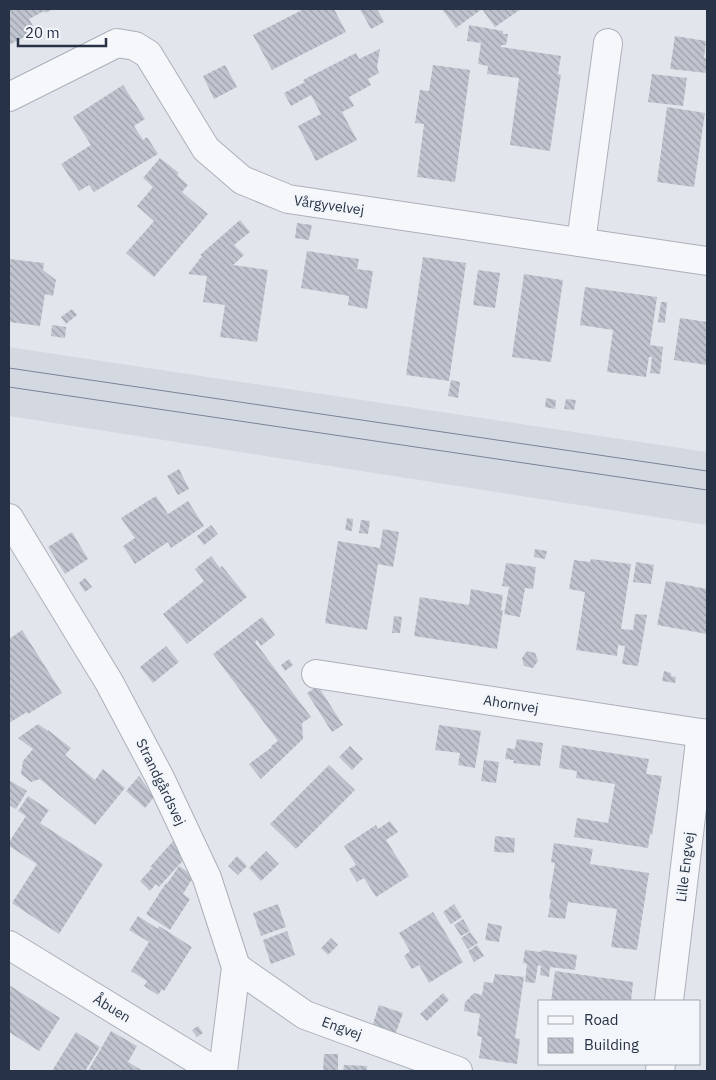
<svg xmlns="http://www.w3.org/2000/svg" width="716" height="1080" viewBox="0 0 716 1080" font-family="'IBM Plex Sans',sans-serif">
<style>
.built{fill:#d4d8e1}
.building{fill:url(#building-back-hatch)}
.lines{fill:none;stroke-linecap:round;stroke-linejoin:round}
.minor-casing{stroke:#aab0ba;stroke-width:30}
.minor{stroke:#f5f7fa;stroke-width:28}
.tram{stroke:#7a8497;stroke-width:1}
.labels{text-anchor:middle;stroke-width:5;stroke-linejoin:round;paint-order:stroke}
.street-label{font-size:14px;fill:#283246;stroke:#f2f5f9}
</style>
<defs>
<pattern id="building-back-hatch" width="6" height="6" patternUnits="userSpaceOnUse" patternTransform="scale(1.25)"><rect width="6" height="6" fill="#bfc4cf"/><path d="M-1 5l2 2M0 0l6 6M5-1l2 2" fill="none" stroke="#9ba0aa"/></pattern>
</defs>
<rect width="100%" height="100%" fill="#e2e6ec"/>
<polygon class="built" points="9,347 707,452 707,525 9,416"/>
<g class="building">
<polygon points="9,9 53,9 45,13 44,11 29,19 36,31 9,45"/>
<polygon points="304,9 334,9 346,32 272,70 253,35"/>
<polygon points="360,9 377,9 384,22 371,29"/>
<polygon points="442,9 521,9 495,27 482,9 456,28"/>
<polygon points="469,25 503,31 503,34 508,34 506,45 501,45 501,47 561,56 558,74 561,75 550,151 510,145 519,78 487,74 488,66 478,64 481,43 467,41"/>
<polygon points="675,36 706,41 704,58 707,58 707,73 670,69"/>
<polygon points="380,49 377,67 379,73 368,79 371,85 349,97 354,106 342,112 357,140 316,161 298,126 321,114 311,95 291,106 284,93 305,82 303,80 356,53 359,59"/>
<polygon points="225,65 237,87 214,99 203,76"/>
<polygon points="433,65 470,70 455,182 417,177 424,124 415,123 420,90 429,91"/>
<polygon points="652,74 687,78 683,106 648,102"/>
<polygon points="123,85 145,119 134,126 143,140 147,137 158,154 94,192 89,185 79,191 61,164 91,145 73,117"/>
<polygon points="667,107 705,113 694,187 657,182"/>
<polygon points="160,158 179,173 177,175 188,185 182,192 208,214 154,277 126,253 154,221 137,206 153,187 143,178"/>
<polygon points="240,220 250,232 234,245 244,255 233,265 268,270 257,342 220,337 225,305 203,302 207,276 188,274 202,256 200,255"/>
<polygon points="297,223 312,225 309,240 295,238"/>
<polygon points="307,251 359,259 357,269 373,271 367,309 348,305 349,296 301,288"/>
<polygon points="423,257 466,263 449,381 406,375"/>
<polygon points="9,259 44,263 43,270 56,280 53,296 45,294 40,326 9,322"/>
<polygon points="478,270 500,273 495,308 473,305"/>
<polygon points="524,274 563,280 551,362 512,357"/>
<polygon points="585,287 657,297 650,345 663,347 660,374 650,373 652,357 649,357 646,377 607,372 613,330 580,325"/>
<polygon points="661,302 667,302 665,323 658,322"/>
<polygon points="72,309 77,315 66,324 61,317"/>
<polygon points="680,318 707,322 707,365 674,360"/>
<polygon points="52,325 66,327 65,338 51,336"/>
<polygon points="451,380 460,382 458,398 448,396"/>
<polygon points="546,398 556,400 555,409 545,407"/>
<polygon points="566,399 576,400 574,410 564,409"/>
<polygon points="179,469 189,489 178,495 167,476"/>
<polygon points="156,496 168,514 188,501 204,526 171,548 168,542 135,564 123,546 135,538 121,518"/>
<polygon points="347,518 353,519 352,531 345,530"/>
<polygon points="361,520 370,521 368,534 359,533"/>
<polygon points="211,525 218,534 204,545 197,536"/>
<polygon points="383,529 399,532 393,567 378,564 367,630 325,623 338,541 380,548"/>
<polygon points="72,532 88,559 65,574 48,547"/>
<polygon points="535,549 547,551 545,559 534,557"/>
<polygon points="211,556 220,568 222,566 247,597 187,644 163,614 204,581 195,569"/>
<polygon points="591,559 631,564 621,629 633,630 635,614 647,615 638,666 622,664 625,646 618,645 617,656 576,650 585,592 569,589 574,560 590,562"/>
<polygon points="636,562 654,565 651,584 633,582"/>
<polygon points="506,563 536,567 533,589 525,588 520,617 504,614 509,587 502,586"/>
<polygon points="85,578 92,587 85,592 79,583"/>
<polygon points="666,581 707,589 707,634 657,625"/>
<polygon points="471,589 503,595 501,610 503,610 497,649 414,636 420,597 469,605"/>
<polygon points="394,616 402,617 400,633 392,633"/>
<polygon points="262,617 275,635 261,646 257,640 255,642 311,717 302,723 303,739 261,779 249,764 272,747 271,746 278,741 213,654"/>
<polygon points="22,630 62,693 28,714 27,712 9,723 9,639"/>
<polygon points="166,646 179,662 153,683 140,667"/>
<polygon points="527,651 535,653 538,661 533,668 524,666 522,658"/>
<polygon points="289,659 293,665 285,671 281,665"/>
<polygon points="664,671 671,673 671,676 676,677 675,683 662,681"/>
<polygon points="318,686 343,725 332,732 307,693"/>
<polygon points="38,724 48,731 48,730 71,748 65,755 95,780 103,769 125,788 95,825 40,779 31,782 21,774 23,761 33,749 18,738"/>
<polygon points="439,725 481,731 475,768 458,765 460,753 435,750"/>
<polygon points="517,739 543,743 540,766 513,763 514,760 505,759 507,748 515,749"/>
<polygon points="562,745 649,759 646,774 662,776 652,835 650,834 648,848 574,837 577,818 608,823 615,784 576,778 577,771 559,768"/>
<polygon points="350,746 363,759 352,770 339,757"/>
<polygon points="484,760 499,762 496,783 481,781"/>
<polygon points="329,765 355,790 296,849 270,824"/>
<polygon points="139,776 154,797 145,808 126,791"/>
<polygon points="9,780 27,791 16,809 9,805"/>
<polygon points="28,796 49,810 40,823 103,864 59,934 12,903 37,864 9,846 9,842 26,816 18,811"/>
<polygon points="390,821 398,832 386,840 409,876 376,897 364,878 357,882 349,869 356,865 344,846 376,825 378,829"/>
<polygon points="495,836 515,838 514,853 494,852"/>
<polygon points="174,840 187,856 159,887 156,884 150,891 140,881 152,868 150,867"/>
<polygon points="554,843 593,849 590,864 649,873 637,950 611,947 617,909 568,902 565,919 548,917 551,900 549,899 555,863 551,862"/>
<polygon points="266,851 279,864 261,881 249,868"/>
<polygon points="237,856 247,866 238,875 228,866"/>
<polygon points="179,866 194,876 183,894 190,899 170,930 146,914 166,883 167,884"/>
<polygon points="278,904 286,927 261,936 253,913"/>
<polygon points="454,904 462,917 451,924 443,912"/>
<polygon points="433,912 463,962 429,983 419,965 412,969 404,956 410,951 399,933"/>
<polygon points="138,916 158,929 159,926 192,947 164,991 162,989 158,995 144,986 147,981 131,971 149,942 129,930"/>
<polygon points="463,919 470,931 461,936 454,925"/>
<polygon points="488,923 502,926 499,942 485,940"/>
<polygon points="287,931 295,955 271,964 263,940"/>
<polygon points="470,932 478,943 468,949 461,938"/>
<polygon points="331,938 338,945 328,955 321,948"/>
<polygon points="477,945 484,956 474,962 468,951"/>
<polygon points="525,950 541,952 542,950 577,955 575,970 550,967 549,977 540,975 541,966 538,965 535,983 525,982 527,964 523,963"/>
<polygon points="555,971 633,982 631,1001 551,1001"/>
<polygon points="495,974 524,977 515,1038 520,1039 517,1064 479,1058 482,1037 477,1036 480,1014 464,1011 465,1002 474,993 482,995 484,982 493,983"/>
<polygon points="9,985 60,1018 39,1051 9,1032"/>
<polygon points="443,993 449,1000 427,1021 420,1014"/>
<polygon points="379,1005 403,1013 395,1035 372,1027"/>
<polygon points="198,1026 203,1033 197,1037 192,1030"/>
<polygon points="111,1031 137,1046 128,1062 143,1071 88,1071"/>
<polygon points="76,1032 100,1047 85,1071 52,1071"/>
<polygon points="324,1054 338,1054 338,1071 323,1071"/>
<polygon points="344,1065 367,1066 367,1071 343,1071"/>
</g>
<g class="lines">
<g class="minor-casing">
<g id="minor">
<polyline points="9,97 117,43 135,46 148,54 206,149 242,180 288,199 707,261"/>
<polyline points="581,242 608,43"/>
<polyline points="9,518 109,682 160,778 207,878 236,967 223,1071"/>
<polyline points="316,674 707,734"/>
<polyline points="9,945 215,1071"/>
<polyline points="236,967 305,1015 458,1071"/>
<polyline points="669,1001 701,733"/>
<polyline points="660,1071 661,1064"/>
</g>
</g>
<use href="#minor" class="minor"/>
<g class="tram">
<polyline points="9,368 707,471"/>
<polyline points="9,387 707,490"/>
</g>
</g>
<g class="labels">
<g class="street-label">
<text transform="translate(329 205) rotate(8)" y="5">Vårgyvelvej</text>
<text transform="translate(511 704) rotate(9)" y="5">Ahornvej</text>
<text transform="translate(161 782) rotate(64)" y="5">Strandgårdsvej</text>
<text transform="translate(685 867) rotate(-83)" y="5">Lille Engvej</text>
<text transform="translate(112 1008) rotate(31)" y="5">Åbuen</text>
<text transform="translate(342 1028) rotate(20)" y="5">Engvej</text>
</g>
</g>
<rect width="716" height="1080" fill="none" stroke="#283246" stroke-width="20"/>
<rect x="538" y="1000" width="162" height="65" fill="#f2f5f9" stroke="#a1a7b1"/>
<rect x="548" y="1016" width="25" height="8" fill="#f5f7fa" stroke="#a1a7b1"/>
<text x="584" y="1025" font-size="15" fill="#283246">Road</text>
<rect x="548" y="1038" width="25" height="15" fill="url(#building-back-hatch)" stroke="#a1a7b1"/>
<text x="584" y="1050" font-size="15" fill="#283246">Building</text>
<path d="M18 38v8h88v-8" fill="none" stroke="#283246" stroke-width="2.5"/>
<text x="25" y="38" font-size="15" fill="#283246" stroke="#f2f5f9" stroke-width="4" paint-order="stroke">20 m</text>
</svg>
